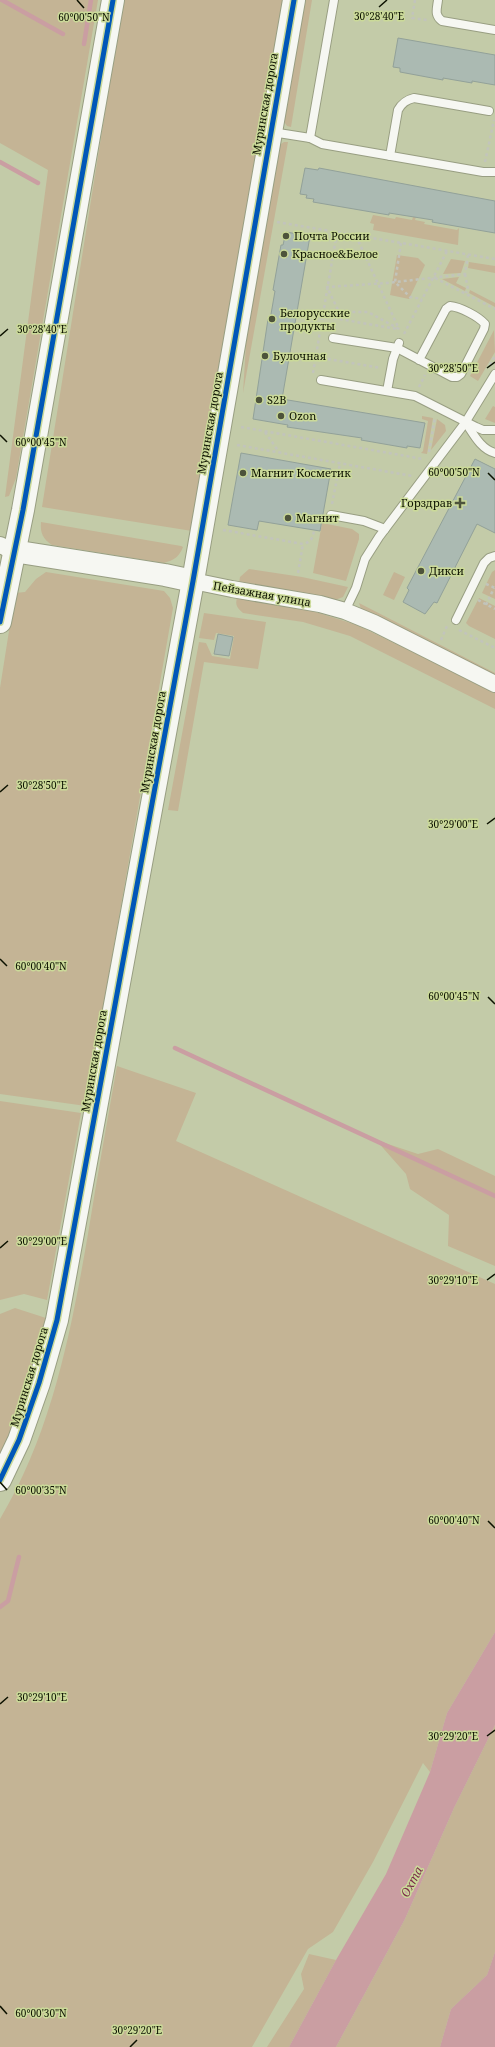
<svg xmlns="http://www.w3.org/2000/svg" width="495" height="2047" viewBox="0 0 495 2047" font-family="'Noto Serif',serif">
<style>
.green{fill:#c4b495}
.water{fill:#ca9ea2}
.lines{fill:none;stroke-linecap:round;stroke-linejoin:round}
.stream{stroke:#ca9ea2;stroke-width:4.5}
.building{fill:#abbab2;stroke:#92a199}
.lane-casing{stroke:#989e82;stroke-width:10}
.street-casing{stroke:#989e82;stroke-width:18}
.secondary-casing{stroke:#989e82;stroke-width:24}
.path{stroke:#c2c4bb;stroke-width:2.5;stroke-dasharray:3 3;stroke-linecap:butt}
.lane{stroke:#f6f7f2;stroke-width:8}
.street{stroke:#f6f7f2;stroke-width:16}
.secondary{stroke:#f6f7f2;stroke-width:22}
.cycleway-casing{stroke:#cbda99;stroke-width:8}
.cycleway{stroke:#0057b8;stroke-width:5}
.ticks{fill:none;stroke:#0d1200;stroke-width:1.5}
.poi-dot{fill:#4d533b;stroke:#cbda99;stroke-width:1.5}
.labels{text-anchor:middle;stroke-width:3;stroke-linejoin:round;paint-order:stroke}
.street-label{font-size:11px;fill:#0d1200;stroke:#cbda99}
.poi-label{font-size:11px;fill:#0d1200;stroke:#cbda99;text-anchor:start}
.water-label{font-size:12px;font-style:italic;fill:#7c2c4b;stroke:#cbda99}
.ticks-label{font-size:10px;text-anchor:middle;fill:#0d1200;stroke:#cbda99;stroke-width:3;stroke-linejoin:round;paint-order:stroke}
</style>
<rect width="100%" height="100%" fill="#c3cba8"/>
<g class="green">
<polygon points="0,0 98,0 16,478 9,496 5,497 48,170 0,143"/>
<polygon points="123,0 283,0 192,531 42,507"/>
<polygon points="304,0 312,0 291,127 287,126 283,120"/>
<polygon points="284,142 288,142 243,393 247,328 278,146"/>
<polygon points="373,215 395,219 396,217 412,220 413,217 416,217 415,220 425,222 424,224 457,230 459,228 458,245 373,230 374,224 370,223"/>
<polygon points="397,255 418,258 425,265 409,299 390,295"/>
<polygon points="451,259 465,261 461,273 443,274"/>
<polygon points="469,262 495,266 495,273 468,268"/>
<polygon points="459,277 456,283 466,288 465,291 442,279"/>
<polygon points="470,290 495,303 495,307 469,293"/>
<polygon points="494,330 495,352 478,381 470,376"/>
<polygon points="493,406 495,407 495,423 485,419"/>
<polygon points="422,416 433,418 427,454 421,453 423,451 428,421 422,419"/>
<polygon points="437,419 445,425 446,431 431,450"/>
<path d="M 41,522 L 181,546 L 183,547 C 179,557 174,560 164,563 L 52,545 C 43,539 40,533 41,522 Z"/>
<polygon points="322,523 352,529 359,534 359,539 346,581 313,573"/>
<polygon points="249,569 302,577 348,587 343,597 335,600 239,583 240,577"/>
<polygon points="495,570 495,599 482,593 492,572"/>
<polygon points="46,572 164,591 170,598 173,608 86,1106 0,1094 0,688 15,593 25,592 36,579"/>
<polygon points="394,572 405,577 394,600 383,595"/>
<path d="M 237,598 L 306,609 L 357,625 L 495,692 L 495,709 L 350,636 L 303,622 L 243,613 C 237,608 235,605 237,598 Z"/>
<polygon points="479,598 495,606 495,639 469,626 466,623"/>
<polygon points="359,603 495,673 495,675 361,609"/>
<polygon points="204,613 266,622 258,669 204,662 178,811 168,810 199,642 206,643 212,656 230,659 234,636 216,633 214,640 199,638"/>
<path d="M 117,1066 L 196,1093 L 176,1141 L 495,1284 L 495,1632 L 447,1713 L 430,1772 L 423,1763 L 373,1862 L 333,1932 L 308,1949 L 252,2047 L 0,2047 L 0,1519 C 52,1432 71,1332 88,1234 C 97,1178 107,1122 117,1066 Z"/>
<polygon points="0,1101 81,1113 47,1300 24,1294 0,1300"/>
<polygon points="376,1140 418,1154 438,1149 495,1176 495,1266 448,1246 449,1215 410,1189 406,1174"/>
<polygon points="15,1308 46,1318 30,1381 0,1463 0,1314"/>
<polygon points="495,1725 495,1952 487,1975 451,2009 440,2047 336,2047 405,1919 454,1808"/>
<polygon points="309,1954 336,1960 289,2047 267,2047 304,1989 301,1974"/>
</g>
<g class="water">
<polygon points="495,1632 495,1725 454,1808 405,1919 336,2047 289,2047 336,1960 386,1874 430,1772 447,1713"/>
<polygon points="495,1952 495,2047 440,2047 451,2009 487,1975"/>
</g>
<g class="lines">
<g class="stream">
<polyline points="2,0 63,34"/>
<polyline points="84,44 91,0"/>
<polyline points="0,162 38,183"/>
<polyline points="175,1048 495,1196"/>
<polyline points="0,1607 8,1601 19,1557"/>
</g>
</g>
<g class="building">
<polygon points="398,38 495,55 495,85 472,81 472,83 443,78 443,80 400,72 400,68 393,67"/>
<polygon points="305,168 318,170 319,168 495,201 495,233 432,222 433,220 389,213 389,215 313,202 314,199 306,198 307,195 300,194"/>
<polygon points="286,232 310,236 282,399 425,423 420,448 407,446 407,448 361,440 362,438 287,427 288,425 253,419 268,319 270,320 275,291 273,290 281,245 283,245"/>
<polygon points="241,453 331,469 320,531 259,521 257,530 228,525"/>
<polygon points="475,459 495,469 495,533 477,524 437,603 434,602 425,614 403,602 409,590 407,588"/>
<polygon points="218,634 233,637 229,656 214,654"/>
</g>
<g class="lines">
<g class="lane-casing">
<g id="lane">
<path d="M 438,0 C 437,9 434,15 442,21 L 495,30"/>
<polyline points="272,132 310,138 322,144 483,172 495,172"/>
<polyline points="310,138 334,0"/>
<path d="M 390,156 L 398,110 C 402,103 406,100 414,98 L 489,111"/>
<path d="M 333,338 L 397,348 L 452,377 L 457,377 L 461,374 L 484,329 L 485,324 C 478,316 460,307 450,306 L 446,309 L 419,360"/>
<polyline points="321,380 415,396 476,427 483,430 495,430"/>
<polyline points="387,391 393,359 399,343"/>
<path d="M 466,423 C 474,435 481,449 495,453"/>
<polyline points="331,515 364,521 385,529"/>
<polyline points="345,611 356,588 365,559 379,537 465,423 495,374"/>
<polyline points="456,620 484,563 489,558 495,556"/>
</g>
</g>
<g class="street-casing">
<g id="street">
<polyline points="0,545 13,551"/>
<polyline points="193,581 232,589 320,604 345,611 374,623 495,684"/>
</g>
</g>
<g class="secondary-casing">
<g id="secondary">
<polyline points="13,551 165,575 193,581"/>
<polyline points="0,622 23,510 113,0"/>
<polyline points="0,1480 19,1440 39,1383 57,1320 193,581 294,0"/>
</g>
</g>
<g class="path">
<polyline points="415,0 412,18 427,20"/>
<polyline points="485,162 494,120"/>
<polyline points="277,222 337,232"/>
<polyline points="356,236 399,329"/>
<polyline points="401,243 395,282 410,297 422,299"/>
<polyline points="465,274 468,289 466,293"/>
<polyline points="435,278 495,309"/>
<polyline points="322,316 397,329"/>
<polyline points="399,329 368,312 348,312 338,310 327,287 387,283 465,274 468,255"/>
<polyline points="404,334 447,251"/>
<polyline points="316,357 381,368"/>
<polyline points="490,365 495,356"/>
<polyline points="313,373 337,232 495,259"/>
<polyline points="419,387 425,375"/>
<polyline points="241,427 423,459"/>
<polyline points="265,432 279,452"/>
<polyline points="237,445 412,476"/>
<polyline points="429,452 435,417"/>
<polyline points="332,504 340,463"/>
<path d="M 223,530 L 303,544 C 311,542 313,538 314,530"/>
<polyline points="298,573 303,544"/>
<polyline points="486,584 495,588"/>
<polyline points="478,600 495,609"/>
<polyline points="486,605 494,588"/>
<polyline points="459,630 495,648"/>
<polyline points="441,640 447,626"/>
</g>
<use href="#lane" class="lane"/>
<use href="#street" class="street"/>
<use href="#secondary" class="secondary"/>
<g class="cycleway-casing">
<g id="cycleway">
<polyline points="0,622 23,510 113,0"/>
<polyline points="0,1480 19,1440 39,1383 57,1320 193,581 294,0"/>
</g>
</g>
<use href="#cycleway" class="cycleway"/>
</g>
<path class="ticks" d="M 77,0 L 84,8M 379,7 L 387,0M 0,336 L 8,329M 487,368 L 495,362M 0,435 L 7,442M 488,473 L 495,480M 0,792 L 8,785M 487,824 L 495,818M 0,959 L 7,966M 488,997 L 495,1004M 0,1248 L 8,1241M 487,1280 L 495,1274M 0,1482 L 7,1490M 488,1521 L 495,1528M 0,1704 L 8,1697M 487,1736 L 495,1730M 0,2006 L 7,2014M 130,2047 L 137,2040"/>
<g class="poi-dot">
<circle cx="286" cy="236" r="4"/>
<circle cx="284" cy="254" r="4"/>
<circle cx="272" cy="319" r="4"/>
<circle cx="265" cy="356" r="4"/>
<circle cx="259" cy="400" r="4"/>
<circle cx="281" cy="416" r="4"/>
<circle cx="243" cy="473" r="4"/>
<path d="M458 497h4v4h4v4h-4v4h-4v-4h-4v-4h4z"/>
<circle cx="288" cy="518" r="4"/>
<circle cx="421" cy="571" r="4"/>
</g>
<g class="labels">
<g class="street-label">
<text transform="translate(265 104) rotate(-80)" y="4">Муринская дорога</text>
<text transform="translate(210 423) rotate(-80)" y="4">Муринская дорога</text>
<text transform="translate(262 594) rotate(10)" y="4">Пейзажная улица</text>
<text transform="translate(153 742) rotate(-80)" y="4">Муринская дорога</text>
<text transform="translate(94 1061) rotate(-80)" y="4">Муринская дорога</text>
<text transform="translate(29 1377) rotate(-73)" y="4">Муринская дорога</text>
</g>
<g class="poi-label">
<text x="294" y="240">Почта России</text>
<text x="292" y="258">Красное&amp;Белое</text>
<text x="280" y="317">Белорусские<tspan x="280" dy="13">продукты</tspan></text>
<text x="273" y="360">Булочная</text>
<text x="267" y="404">S2B</text>
<text x="289" y="420">Ozon</text>
<text x="251" y="477">Магнит Косметик</text>
<text x="452" y="507" text-anchor="end">Горздрав</text>
<text x="296" y="522">Магнит</text>
<text x="429" y="575">Дикси</text>
</g>
<g class="water-label">
<text transform="translate(412 1882) rotate(-62)" y="4">Охта</text>
</g>
</g>
<g class="ticks-label">
<text x="379" y="20">30°28'40"E</text>
<text x="84" y="21">60°00'50"N</text>
<text x="42" y="333">30°28'40"E</text>
<text x="453" y="372">30°28'50"E</text>
<text x="41" y="446">60°00'45"N</text>
<text x="454" y="476">60°00'50"N</text>
<text x="42" y="789">30°28'50"E</text>
<text x="453" y="828">30°29'00"E</text>
<text x="41" y="970">60°00'40"N</text>
<text x="454" y="1000">60°00'45"N</text>
<text x="42" y="1245">30°29'00"E</text>
<text x="453" y="1284">30°29'10"E</text>
<text x="41" y="1494">60°00'35"N</text>
<text x="454" y="1524">60°00'40"N</text>
<text x="42" y="1701">30°29'10"E</text>
<text x="453" y="1740">30°29'20"E</text>
<text x="41" y="2017">60°00'30"N</text>
<text x="137" y="2034">30°29'20"E</text>
</g>
</svg>
